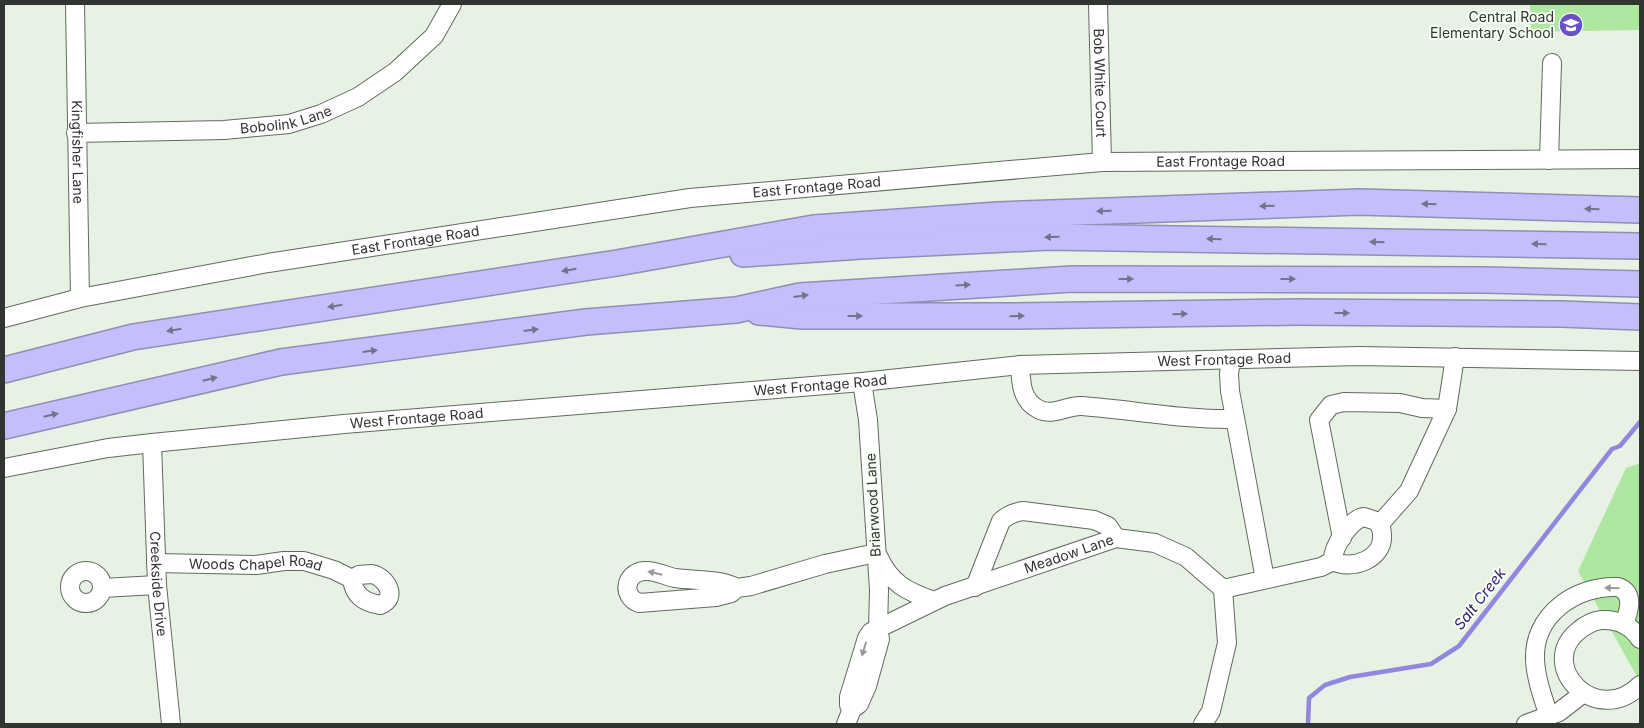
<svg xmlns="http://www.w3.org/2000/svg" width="1644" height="728" viewBox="0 0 1644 728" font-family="Inter,sans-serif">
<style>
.green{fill:#aee7a0}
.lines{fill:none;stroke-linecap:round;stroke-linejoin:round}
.stream{stroke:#9187dd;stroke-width:4.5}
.minor-casing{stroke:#616a5e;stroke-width:20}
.highway-casing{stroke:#908eb5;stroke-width:28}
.minor{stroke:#fff;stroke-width:18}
.highway{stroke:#c3befc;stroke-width:25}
.oneway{fill:#73738c}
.oneway2{fill:#989a98}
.labels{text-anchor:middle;stroke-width:4;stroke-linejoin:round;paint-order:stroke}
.poi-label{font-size:14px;fill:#313530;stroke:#f6fff4;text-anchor:end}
.street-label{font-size:14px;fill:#313530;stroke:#f6fff4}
.water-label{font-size:15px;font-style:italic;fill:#35167b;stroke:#f6fff4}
</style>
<rect width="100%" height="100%" fill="#e7f2e5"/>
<g class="green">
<polygon points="1530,4 1640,4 1640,30 1531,32"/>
<polygon points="1640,463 1640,682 1578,571 1626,468"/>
</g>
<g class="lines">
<polyline class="stream" points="1308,724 1309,698 1325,685 1350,677 1431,664 1459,646 1612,449 1620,446 1640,422"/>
<g class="minor-casing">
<g id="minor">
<path id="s1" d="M 75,4 L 80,298"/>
<path id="s2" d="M 1098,4 L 1102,162"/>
<path id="s3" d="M 76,133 L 224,130 L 289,124 L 321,114 L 358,97 L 395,72 L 434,36 L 452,4"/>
<polyline points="1549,160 1552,63"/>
<path id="s4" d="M 4,318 L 80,298 L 268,263 L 690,198 L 1102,162 L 1640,159"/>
<polyline points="1231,360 1229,374 1230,391 1265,579"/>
<path d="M 1020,365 C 1021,382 1021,400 1038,409 C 1053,417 1067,405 1082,406 C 1134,410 1184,420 1235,419"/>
<path id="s5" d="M 152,443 L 157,585 L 171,724"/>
<path id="s6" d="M 4,468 L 108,448 L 152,443 L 344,424 L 862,382 L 1020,365 L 1359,356 L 1640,361"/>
<path d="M 1364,517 L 1376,521 C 1380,524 1382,529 1382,535 C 1384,559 1351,571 1333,561 C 1332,548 1350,519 1364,517 Z"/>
<polyline points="1379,525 1409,491 1447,409 1455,357"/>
<polyline points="1342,538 1319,420 1331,405 1344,402 1400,403 1422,408 1447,409"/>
<path d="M 878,556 C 891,584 906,591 934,601"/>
<path id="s7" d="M 156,563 L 256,565 L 284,561 L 304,561 L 334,570 L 352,579"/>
<circle cx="86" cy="587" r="16"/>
<path d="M 372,574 C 386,577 399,598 380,605 C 364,602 354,596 352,579 L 359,575 Z"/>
<path d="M 975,587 L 1001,521 C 1008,515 1014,512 1023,511 L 1094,520 L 1108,526 L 1116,538"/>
<polyline points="102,588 157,585"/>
<path d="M 737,588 C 719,578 695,581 675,578 C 665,576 655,570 644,571 C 625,573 621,596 639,603 L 716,597 L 731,593 L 737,588 L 751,586 L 825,564 L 876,553"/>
<path d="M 1640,639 C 1631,625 1617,619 1601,620 C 1591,621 1584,626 1577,632 C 1537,667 1597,728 1640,685"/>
<path id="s8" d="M 852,709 L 849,705 L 849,697 L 867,638 L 871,632 L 945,596 L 1116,538 L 1155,543 L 1186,557 L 1223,589 L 1321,567 L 1333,561"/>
<path d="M 1549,716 C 1543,698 1536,679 1535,660 C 1533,615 1576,585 1618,587 C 1635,593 1629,611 1624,624"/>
<polyline points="846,724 852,709 859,704 867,686 880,639 878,629 879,590 868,420 862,382"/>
<polyline points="1203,724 1211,711 1227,643 1223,589"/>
<polyline points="1526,724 1559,712 1581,695"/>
</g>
</g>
<g class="highway-casing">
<g id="highway">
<polyline points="743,254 861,246 1050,237 1640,246"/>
<polyline points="759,312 802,316 1012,316 1298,312 1561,314 1640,317"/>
<polyline points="4,370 133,337 617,263 814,228 998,215 1359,202 1640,210"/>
<polyline points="4,426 281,362 586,322 736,310 800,296 1072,279 1486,280 1640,284"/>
</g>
</g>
<use href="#minor" class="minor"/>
<use href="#highway" class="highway"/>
</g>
<defs><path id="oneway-solid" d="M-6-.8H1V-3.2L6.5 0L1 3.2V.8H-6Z" transform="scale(1.25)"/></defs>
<g class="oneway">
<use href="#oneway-solid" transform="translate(1429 204) rotate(-178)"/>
<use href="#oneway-solid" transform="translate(1267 206) rotate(178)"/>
<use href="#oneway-solid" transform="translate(1592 209) rotate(-178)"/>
<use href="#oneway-solid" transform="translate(1104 211) rotate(178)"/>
<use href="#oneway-solid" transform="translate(1052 237) rotate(179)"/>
<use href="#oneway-solid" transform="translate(1214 239) rotate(-179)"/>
<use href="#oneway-solid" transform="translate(1377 242) rotate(-179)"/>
<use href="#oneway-solid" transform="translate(1539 244) rotate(-179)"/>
<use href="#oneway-solid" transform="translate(569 270) rotate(171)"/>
<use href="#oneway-solid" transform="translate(1126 279)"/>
<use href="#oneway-solid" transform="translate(1288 279)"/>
<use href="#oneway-solid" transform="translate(963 285) rotate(-4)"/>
<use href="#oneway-solid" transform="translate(801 296) rotate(-8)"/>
<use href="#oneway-solid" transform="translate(335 306) rotate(171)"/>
<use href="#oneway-solid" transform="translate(1342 313)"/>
<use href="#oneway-solid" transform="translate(1180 314) rotate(-1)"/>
<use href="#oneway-solid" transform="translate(855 316)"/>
<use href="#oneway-solid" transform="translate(1017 316) rotate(-1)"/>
<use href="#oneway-solid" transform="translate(174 330) rotate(171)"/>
<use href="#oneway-solid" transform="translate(531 330) rotate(-7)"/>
<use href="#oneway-solid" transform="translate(370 351) rotate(-7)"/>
<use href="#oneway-solid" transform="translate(210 379) rotate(-13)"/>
<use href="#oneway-solid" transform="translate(51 415) rotate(-13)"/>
</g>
<g class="oneway2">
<use href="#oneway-solid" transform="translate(655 573) rotate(-167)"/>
<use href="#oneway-solid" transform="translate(1612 588) rotate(-178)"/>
<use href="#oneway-solid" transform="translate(864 649) rotate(107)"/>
</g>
<defs>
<g id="school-disc" transform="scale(1.25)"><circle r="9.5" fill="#6a51cb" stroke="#f6fff4"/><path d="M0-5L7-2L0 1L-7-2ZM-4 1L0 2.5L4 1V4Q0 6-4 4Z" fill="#fff"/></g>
</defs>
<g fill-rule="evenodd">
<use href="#school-disc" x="1571" y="25"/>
</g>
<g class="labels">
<g class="poi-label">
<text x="1554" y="22">Central Road<tspan x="1554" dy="16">Elementary School</tspan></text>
</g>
<g class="street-label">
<text dy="5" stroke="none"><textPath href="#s2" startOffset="79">Bob White Court</textPath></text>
<text dy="5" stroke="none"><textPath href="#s3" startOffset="211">Bobolink Lane</textPath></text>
<text dy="5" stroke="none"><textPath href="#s1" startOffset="148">Kingfisher Lane</textPath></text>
<text dy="5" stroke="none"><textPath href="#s4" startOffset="1229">East Frontage Road</textPath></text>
<text dy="5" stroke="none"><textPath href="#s4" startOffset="824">East Frontage Road</textPath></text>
<text dy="5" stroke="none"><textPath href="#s4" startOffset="419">East Frontage Road</textPath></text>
<text dy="5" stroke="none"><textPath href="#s6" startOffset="1226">West Frontage Road</textPath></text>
<text dy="5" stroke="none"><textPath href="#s6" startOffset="821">West Frontage Road</textPath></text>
<text dy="5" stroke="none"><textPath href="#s6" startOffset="416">West Frontage Road</textPath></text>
<text transform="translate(873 505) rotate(-93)" y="5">Briarwood Lane</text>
<text dy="5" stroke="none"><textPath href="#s8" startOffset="295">Meadow Lane</textPath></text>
<text dy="5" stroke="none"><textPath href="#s7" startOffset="100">Woods Chapel Road</textPath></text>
<text dy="5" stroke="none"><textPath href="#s5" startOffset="141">Creekside Drive</textPath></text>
</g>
<g class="water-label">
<text transform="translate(1480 599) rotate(-52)" y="5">Salt Creek</text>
</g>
</g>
<rect width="1644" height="728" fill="none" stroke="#313530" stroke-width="10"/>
</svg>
